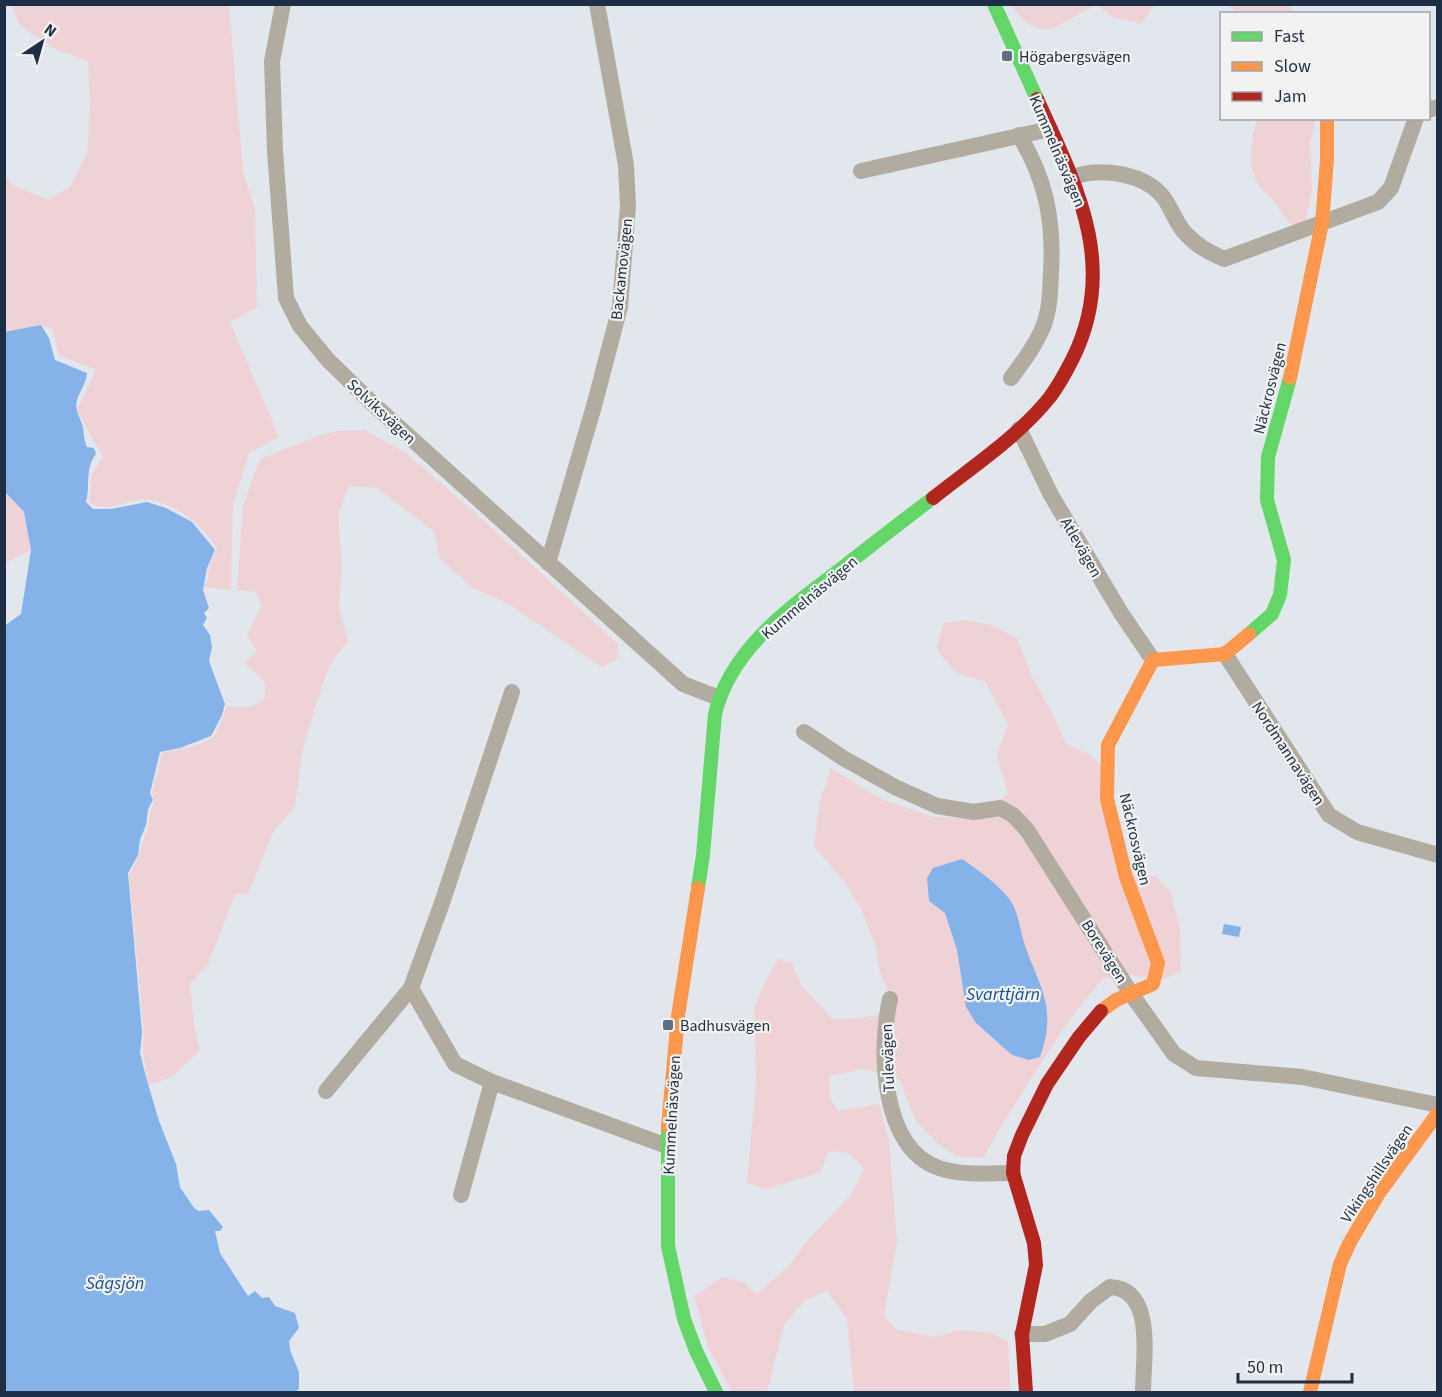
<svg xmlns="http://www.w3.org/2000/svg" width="1442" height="1397" viewBox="0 0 1442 1397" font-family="'Source Sans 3',sans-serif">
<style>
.green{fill:#eed2d6}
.water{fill:#86b2ea}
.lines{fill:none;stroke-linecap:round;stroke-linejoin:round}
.street{stroke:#b2aba0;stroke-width:16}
.fast{stroke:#63d668;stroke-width:14}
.slow{stroke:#ff974d;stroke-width:14}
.jam{stroke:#b3261e;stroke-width:14}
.poi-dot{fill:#626f80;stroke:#f2f2f2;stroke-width:2}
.labels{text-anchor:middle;stroke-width:4.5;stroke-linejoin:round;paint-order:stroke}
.poi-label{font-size:16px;fill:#1d2e45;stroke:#f2f2f2;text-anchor:start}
.street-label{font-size:16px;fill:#1d2e45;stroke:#f2f2f2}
.water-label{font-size:18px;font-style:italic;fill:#114e95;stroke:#f2f2f2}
</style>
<rect width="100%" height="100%" fill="#e2e7ed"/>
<g class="green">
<path d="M 12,5 L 229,5 L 243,171 L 255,210 L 257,307 L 230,322 L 279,437 L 249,453 L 233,505 L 231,590 L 204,587 L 208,580 L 209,568 L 217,548 C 209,538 201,527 191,519 C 182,511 156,499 144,499 C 126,500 105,514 89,502 L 92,474 L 103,457 L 77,410 L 96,370 L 59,355 L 52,329 L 41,325 L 5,333 L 4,173 L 12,185 L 49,200 L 70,187 L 87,153 L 90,109 L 88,61 L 57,50 L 19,25 Z"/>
<path d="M 1011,5 L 1154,5 L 1141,24 L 1112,17 L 1097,5 C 1057,22 1045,50 1011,5 Z"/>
<polygon points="1228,5 1290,5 1293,13 1237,13"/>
<path d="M 1257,119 L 1316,119 L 1310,143 L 1312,189 L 1306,221 L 1296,229 C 1286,221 1281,211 1273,200 C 1269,195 1263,192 1260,187 C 1245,167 1252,140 1257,119 Z"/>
<path d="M 365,430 L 406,453 L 473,511 L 618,644 L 617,659 L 602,667 L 505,602 L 471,587 L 440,559 L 434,531 L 377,488 L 349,486 L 338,514 L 342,567 L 339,608 L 348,641 L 330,664 L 317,702 L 303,748 L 295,806 L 273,832 L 248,894 L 235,894 L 208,964 L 190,984 L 194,1024 L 200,1050 L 172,1077 L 148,1085 L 143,1053 L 144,1032 L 129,875 C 138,860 142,845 147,829 C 151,818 148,812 155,802 L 152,793 L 162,753 C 175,750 203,746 213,737 C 220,729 223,715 227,706 C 242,708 254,709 265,698 L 265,682 L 245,663 L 257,651 L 247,636 L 261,606 L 256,592 L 237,590 L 243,505 L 260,459 L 318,436 L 337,431 Z"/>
<polygon points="4,492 24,512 31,550 5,563"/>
<path d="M 964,620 L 993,625 L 1018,639 L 1030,673 L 1051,711 L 1066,744 L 1089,754 L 1099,763 L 1119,873 L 1156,876 L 1171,893 L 1180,929 L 1181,972 L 1160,980 L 1131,975 L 1103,978 L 1067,1023 L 1006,1118 L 983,1158 L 956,1156 L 936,1142 L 916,1121 L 899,1079 L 864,1069 L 829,1076 L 830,1099 L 838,1111 L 879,1104 L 889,1140 L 897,1241 L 884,1316 L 896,1329 L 934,1337 L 959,1330 L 991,1333 L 1008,1341 L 1010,1392 L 854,1392 L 847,1319 L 827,1291 L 805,1300 L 784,1325 L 767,1392 L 732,1392 L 708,1347 L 694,1296 L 723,1277 L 743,1282 L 757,1294 L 790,1265 L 806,1242 L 851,1195 L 864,1170 C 855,1155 845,1149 828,1152 L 821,1172 L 766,1189 L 747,1183 L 756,1081 L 754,1009 L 761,991 L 778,959 L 792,963 L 801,985 L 833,1019 L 860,1018 L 877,1015 L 892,999 L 880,973 L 875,944 L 860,907 L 845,883 L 814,846 L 819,804 L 831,768 L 881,799 L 933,817 L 975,819 L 1008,794 L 997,755 L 1008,724 L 985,682 L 956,673 L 936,648 L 944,623 Z"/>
</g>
<g class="water">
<path d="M 41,325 L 49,338 L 55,360 L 87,373 C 86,384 80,390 77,400 C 74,411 81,418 83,428 C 84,435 84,440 87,447 L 94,448 L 96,454 C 84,469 91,485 86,502 L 93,509 L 111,509 L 147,502 L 166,508 L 192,522 L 215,550 L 207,568 L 203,590 L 209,608 L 204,613 L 207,618 L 203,625 L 210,635 L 212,647 L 209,661 L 225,704 L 222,715 L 211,736 L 180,748 L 160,752 L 150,793 L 153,800 L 148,809 L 146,825 L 140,840 L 138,855 L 128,873 L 142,1032 L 140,1053 L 146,1077 L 159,1121 L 176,1164 L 180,1187 L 194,1208 L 199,1211 L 209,1210 L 223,1227 L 220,1231 L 215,1231 L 220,1253 L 248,1296 L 255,1291 L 262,1298 L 269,1297 L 275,1306 L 295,1313 L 299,1328 L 289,1341 L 290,1350 L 299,1372 L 299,1389 L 295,1392 L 5,1392 L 4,626 L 21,614 L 31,550 L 24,512 L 5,492 L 4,332 Z"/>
<path d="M 962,859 C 977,869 1005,889 1013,905 C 1019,917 1021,933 1025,946 C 1041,990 1057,1008 1040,1057 L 1029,1060 L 1012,1055 L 976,1023 L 966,1007 L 957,950 L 945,913 L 929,901 L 927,878 L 933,868 Z"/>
<polygon points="1224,924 1241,927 1239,937 1222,934"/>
</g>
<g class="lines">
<g class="street">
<polyline points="283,4 272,61 275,151 286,298 300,326 328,360 372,403 683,684 719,698"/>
<polyline points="1428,110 1438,107"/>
<polyline points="861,171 1050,129"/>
<path d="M 1073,177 C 1101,167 1145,173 1164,198 C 1172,209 1176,224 1186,234 C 1197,246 1209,252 1224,259 L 1378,202 L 1391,188 L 1416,118"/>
<path d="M 1011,378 C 1023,362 1035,346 1043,327 C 1050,310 1050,291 1051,272 C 1054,221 1046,179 1019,135"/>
<polyline points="1019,429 1051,495 1121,613 1153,660"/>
<polyline points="548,563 594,406 620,307 628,206 626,165 597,4"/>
<polyline points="1225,654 1329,815 1357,832 1438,855"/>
<polyline points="512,692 442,903 411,988 455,1064 492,1082 667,1146"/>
<polyline points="804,732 843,758 895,787 937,806 974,812 1000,808 1013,815 1027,830 1132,995 1174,1054 1196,1068 1302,1077 1438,1105"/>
<path d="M 890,999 C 879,1048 880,1148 939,1168 C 963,1176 988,1173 1013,1173"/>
<polyline points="326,1091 411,988"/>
<polyline points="461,1195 492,1082"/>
<path d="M 1022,1334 L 1045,1334 L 1070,1324 L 1091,1301 L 1110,1287 C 1156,1289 1143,1360 1143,1392"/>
</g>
<g class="fast">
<polyline points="994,4 1037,99"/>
<polyline points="1249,634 1272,614 1280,595 1284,560 1267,500 1268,457 1290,378"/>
<path d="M 698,888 L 703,855 L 715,714 C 731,648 791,607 842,568 C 872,545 902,521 933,498"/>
<polyline points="668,1127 668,1246 684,1319 696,1351 716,1392"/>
</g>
<g class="slow">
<polyline points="1290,378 1322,223 1327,160 1327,118"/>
<polyline points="1101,1011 1116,1000 1153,984 1158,963 1126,877 1107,799 1108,745 1153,660 1225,654 1249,634"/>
<polyline points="668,1127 678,1016 698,888"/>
<polyline points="1310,1392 1340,1264 1350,1242 1379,1193 1438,1113"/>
</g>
<g class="jam">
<path d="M 933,498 C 972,467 1018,437 1050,397 C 1059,385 1066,372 1073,358 C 1119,265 1076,184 1037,99"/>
<polyline points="1026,1392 1022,1334 1036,1265 1034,1243 1013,1173 1014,1156 1022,1135 1047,1084 1079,1037 1101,1011"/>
</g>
</g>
<g class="poi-dot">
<rect x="1001" y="50" width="12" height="12" rx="3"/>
<rect x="662" y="1019" width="12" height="12" rx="3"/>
</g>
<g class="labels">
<g class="poi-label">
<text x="1019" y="62">Högabergsvägen</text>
<text x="680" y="1031">Badhusvägen</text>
</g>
<g class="street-label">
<text transform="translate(1058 151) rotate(67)" y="6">Kummelnäsvägen</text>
<text transform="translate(621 269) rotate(-84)" y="6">Backamovägen</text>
<text transform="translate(1269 388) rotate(-76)" y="6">Näckrosvägen</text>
<text transform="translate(382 411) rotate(43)" y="6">Solviksvägen</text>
<text transform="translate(1082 547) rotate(60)" y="6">Atlevägen</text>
<text transform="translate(809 597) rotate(-40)" y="6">Kummelnäsvägen</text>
<text transform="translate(1289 753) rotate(57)" y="6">Nordmannavägen</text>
<text transform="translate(1136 839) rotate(77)" y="6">Näckrosvägen</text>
<text transform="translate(1105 951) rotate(58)" y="6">Borevägen</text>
<text transform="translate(887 1058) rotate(-92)" y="6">Tulevägen</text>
<text transform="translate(671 1115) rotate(-87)" y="6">Kummelnäsvägen</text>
<text transform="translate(1376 1173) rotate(-56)" y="6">Vikingshillsvägen</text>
</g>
<g class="water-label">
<text x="1003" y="1000">Svarttjärn</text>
<text x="115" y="1289">Sågsjön</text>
</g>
</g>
<rect width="1442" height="1397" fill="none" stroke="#1d2e45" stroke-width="12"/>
<rect x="1220" y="12" width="210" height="108" fill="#f2f2f2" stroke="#9da4ad" stroke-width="1.5"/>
<rect x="1232" y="32" width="30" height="9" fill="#63d668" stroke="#9da4ad" stroke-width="1.5"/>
<text x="1274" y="42" font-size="18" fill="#1d2e45">Fast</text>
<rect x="1232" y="62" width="30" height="9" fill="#ff974d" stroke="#9da4ad" stroke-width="1.5"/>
<text x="1274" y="72" font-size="18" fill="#1d2e45">Slow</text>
<rect x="1232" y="92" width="30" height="9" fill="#b3261e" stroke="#9da4ad" stroke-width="1.5"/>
<text x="1274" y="102" font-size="18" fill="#1d2e45">Jam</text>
<g transform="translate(42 42) rotate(36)" stroke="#f2f2f2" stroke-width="4.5" paint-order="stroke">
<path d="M0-4.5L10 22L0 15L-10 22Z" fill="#1d2e45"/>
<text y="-9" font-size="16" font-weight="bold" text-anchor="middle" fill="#1d2e45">N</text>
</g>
<path d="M1238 1373v9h114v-9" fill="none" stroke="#1d2e45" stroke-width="3"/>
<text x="1247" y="1373" font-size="18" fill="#1d2e45" stroke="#f2f2f2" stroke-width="4.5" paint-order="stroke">50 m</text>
</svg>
